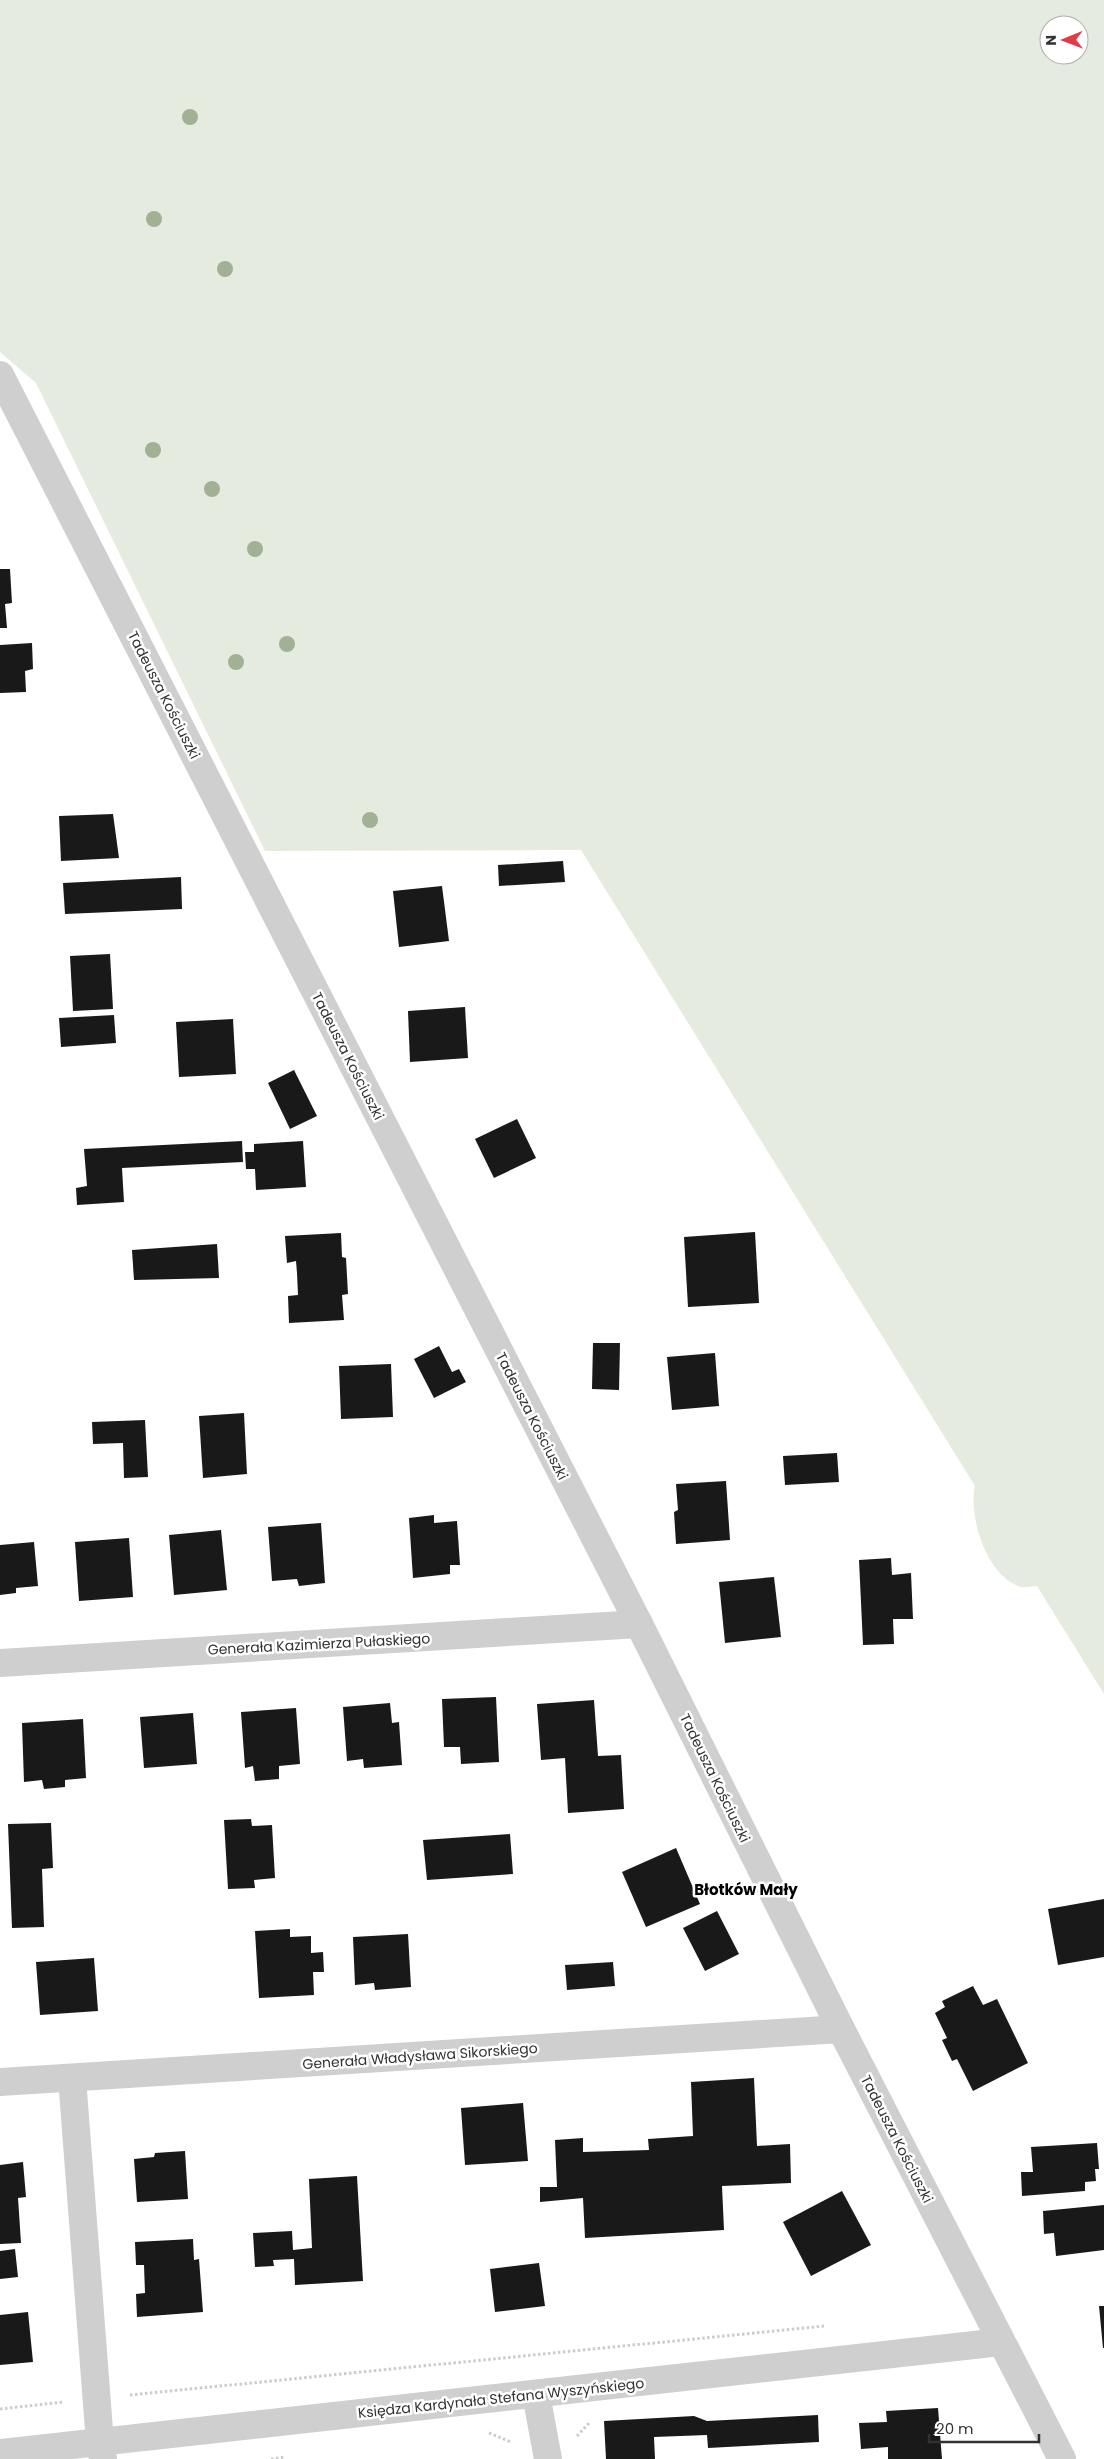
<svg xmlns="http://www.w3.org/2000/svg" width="1104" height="2459" viewBox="0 0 1104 2459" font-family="Poppins,sans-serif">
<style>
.green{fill:#e5ebde;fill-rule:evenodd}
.building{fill:#191919}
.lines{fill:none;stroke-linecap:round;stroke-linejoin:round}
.path{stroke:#ccc;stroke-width:3;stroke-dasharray:2.5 2.5;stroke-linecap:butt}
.minor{stroke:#cfcfcf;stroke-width:28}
.tree{fill:#a2b095}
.labels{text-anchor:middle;stroke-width:5;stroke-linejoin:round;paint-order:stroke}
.street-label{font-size:14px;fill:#323232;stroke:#fff}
.neighbourhood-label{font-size:15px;font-weight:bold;fill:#000;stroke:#fff}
</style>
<rect width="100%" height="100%" fill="#fff"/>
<path class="green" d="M 0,0 L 1104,0 L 1104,1694 L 1037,1586 C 1032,1586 1026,1588 1021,1587 C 987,1577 968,1517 975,1486 L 581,850 L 265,851 L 36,383 L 0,352 ZM 1049,25 L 1079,25 L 1079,55 L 1049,55 Z"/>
<g class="building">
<polygon points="0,569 10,569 12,603 5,604 7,628 0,628"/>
<polygon points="32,643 33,669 25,671 26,692 0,693 0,645"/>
<polygon points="113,814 119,858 61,861 59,816"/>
<polygon points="563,861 565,882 499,886 498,865"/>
<polygon points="181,877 182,909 65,914 63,883"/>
<polygon points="442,886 449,941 399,947 393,891"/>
<polygon points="110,954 113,1009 73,1011 70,956"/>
<polygon points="465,1007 468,1058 410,1062 408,1011"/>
<polygon points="114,1015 116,1043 61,1047 59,1018"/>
<polygon points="233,1019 236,1074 179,1077 176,1022"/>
<polygon points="294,1070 317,1116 290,1129 268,1083"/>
<polygon points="517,1119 536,1158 494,1178 475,1139"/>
<polygon points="242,1141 243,1162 122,1168 124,1202 77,1205 76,1188 87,1186 84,1149"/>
<polygon points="303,1141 306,1187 256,1190 255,1169 246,1169 245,1152 254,1152 254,1144"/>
<polygon points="755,1232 759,1303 688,1307 684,1237"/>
<polygon points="341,1233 342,1257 346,1258 348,1294 342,1295 344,1320 289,1323 288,1296 298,1295 297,1273 296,1261 287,1263 285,1236"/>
<polygon points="217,1244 219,1278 134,1280 132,1250"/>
<polygon points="593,1343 620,1343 619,1390 592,1389"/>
<polygon points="439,1346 452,1372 459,1369 466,1382 434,1398 414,1359"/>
<polygon points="715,1353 719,1406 672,1410 667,1357"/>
<polygon points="391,1364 393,1417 341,1419 339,1366"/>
<polygon points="244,1413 247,1474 203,1478 199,1416"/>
<polygon points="145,1420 148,1477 124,1478 123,1443 93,1444 92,1422"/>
<polygon points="837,1453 839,1482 785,1485 783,1456"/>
<polygon points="726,1481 730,1540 676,1544 674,1512 678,1510 676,1484"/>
<polygon points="434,1515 434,1523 457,1521 460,1565 450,1565 450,1574 413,1578 409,1518"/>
<polygon points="321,1523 325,1583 299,1586 297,1579 272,1581 268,1527"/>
<polygon points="221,1530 227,1590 174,1595 169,1535"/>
<polygon points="129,1538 133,1597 79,1601 75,1542"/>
<polygon points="34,1542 38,1586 16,1588 16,1593 0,1595 0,1545"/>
<polygon points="891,1558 892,1575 911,1573 913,1619 893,1619 894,1644 863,1645 859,1560"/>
<polygon points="774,1577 781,1637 725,1643 719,1582"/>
<polygon points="496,1697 499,1762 461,1764 460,1747 444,1747 442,1699"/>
<polygon points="594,1700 598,1756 621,1755 624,1809 568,1813 565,1758 541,1760 537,1704"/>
<polygon points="390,1703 392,1723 399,1722 402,1765 364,1768 363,1759 347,1761 343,1707"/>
<polygon points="296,1708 300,1764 279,1766 279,1779 255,1781 253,1766 245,1768 241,1712"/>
<polygon points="193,1713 197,1764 144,1768 140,1717"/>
<polygon points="83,1719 86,1778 65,1780 65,1787 44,1789 42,1780 24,1782 22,1723"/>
<polygon points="251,1819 252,1826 272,1825 275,1878 254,1880 255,1888 228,1889 224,1820"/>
<polygon points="51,1823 53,1868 42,1869 44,1927 12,1928 8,1824"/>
<polygon points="510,1834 513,1874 427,1880 423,1840"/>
<polygon points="676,1848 700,1904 646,1927 622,1872"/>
<polygon points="1104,1899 1104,1957 1058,1965 1048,1909"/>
<polygon points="717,1911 739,1954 705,1971 683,1928"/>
<polygon points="290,1929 290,1937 311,1936 311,1953 323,1952 324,1972 313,1972 314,1995 259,1998 255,1931"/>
<polygon points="408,1934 411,1987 375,1990 374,1983 355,1985 353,1937"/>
<polygon points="94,1958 98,2011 40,2015 36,1962"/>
<polygon points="613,1962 615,1986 567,1990 565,1965"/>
<polygon points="973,1986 983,2005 997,1999 1028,2063 973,2091 957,2059 952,2061 942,2040 947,2038 935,2013 945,2007 942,2001"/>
<polygon points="754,2078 757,2146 790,2144 791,2183 722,2186 724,2230 585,2238 583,2198 540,2202 540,2187 557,2187 555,2140 583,2138 583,2152 649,2150 648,2139 693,2136 691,2082"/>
<polygon points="523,2103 528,2161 465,2165 461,2108"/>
<polygon points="1097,2143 1099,2169 1095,2169 1096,2181 1085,2182 1085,2191 1022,2196 1021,2172 1033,2172 1031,2147"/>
<polygon points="185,2151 188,2199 137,2202 134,2159 154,2157 155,2153"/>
<polygon points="23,2162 26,2197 18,2198 21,2243 0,2244 0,2165"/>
<polygon points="357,2176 363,2281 295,2285 294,2259 273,2260 274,2266 255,2267 253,2233 292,2231 293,2250 312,2248 309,2179"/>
<polygon points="842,2191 871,2245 811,2276 783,2222"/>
<polygon points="1104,2205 1104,2250 1056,2256 1054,2233 1044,2234 1043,2211"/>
<polygon points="193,2239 194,2260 199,2259 203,2312 137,2317 136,2294 145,2293 144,2265 136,2265 135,2242"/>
<polygon points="15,2249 18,2277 0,2279 0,2251"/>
<polygon points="539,2263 545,2306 495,2312 490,2269"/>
<polygon points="1099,2306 1104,2306 1104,2348 1103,2348"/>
<polygon points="28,2312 33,2362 0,2365 0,2315"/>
<polygon points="938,2408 942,2459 888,2459 888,2447 861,2449 859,2423 887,2422 886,2411"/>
<polygon points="818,2415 819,2442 708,2448 707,2435 654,2437 655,2459 606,2459 604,2421 694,2416 707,2421"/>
</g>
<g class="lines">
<g class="path">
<polyline points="130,2395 825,2326"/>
<polyline points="0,2409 64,2402"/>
<polyline points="489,2433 511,2442"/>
<polyline points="577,2436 590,2422"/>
<polyline points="271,2459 285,2457"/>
</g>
<g class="minor">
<polyline points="0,375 639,1624 841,2029 1062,2459"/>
<polyline points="0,1663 639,1624"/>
<polyline points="72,2078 100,2443 103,2459"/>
<polyline points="0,2082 841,2029"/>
<polyline points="536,2394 548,2459"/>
<polyline points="0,2453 1001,2342"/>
</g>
</g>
<g class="tree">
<circle cx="190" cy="117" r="8"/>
<circle cx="154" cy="219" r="8"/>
<circle cx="225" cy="269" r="8"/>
<circle cx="153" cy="450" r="8"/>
<circle cx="212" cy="489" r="8"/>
<circle cx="255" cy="549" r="8"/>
<circle cx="287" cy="644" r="8"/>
<circle cx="236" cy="662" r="8"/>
<circle cx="370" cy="820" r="8"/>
</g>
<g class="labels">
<g class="street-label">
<text transform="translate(164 695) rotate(63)" y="5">Tadeusza Kościuszki</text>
<text transform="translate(348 1056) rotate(63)" y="5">Tadeusza Kościuszki</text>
<text transform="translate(532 1416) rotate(63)" y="5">Tadeusza Kościuszki</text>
<text transform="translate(319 1644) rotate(-3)" y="5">Generała Kazimierza Pułaskiego</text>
<text transform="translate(715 1778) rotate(64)" y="5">Tadeusza Kościuszki</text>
<text transform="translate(420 2056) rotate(-4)" y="5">Generała Władysława Sikorskiego</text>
<text transform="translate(897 2139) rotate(63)" y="5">Tadeusza Kościuszki</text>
<text transform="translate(501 2398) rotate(-6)" y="5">Księdza Kardynała Stefana Wyszyńskiego</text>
</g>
<g class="neighbourhood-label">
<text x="746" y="1895">Błotków Mały</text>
</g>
</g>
<g transform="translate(1064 40) rotate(269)"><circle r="24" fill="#ffffff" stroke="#adadad"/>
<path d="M0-4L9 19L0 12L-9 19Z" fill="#e53946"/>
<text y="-8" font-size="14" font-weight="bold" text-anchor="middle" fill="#323232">N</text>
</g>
<path d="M929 2434v8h110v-8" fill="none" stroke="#323232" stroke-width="2.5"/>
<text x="936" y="2434" font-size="15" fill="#323232" stroke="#ffffff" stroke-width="4" paint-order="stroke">20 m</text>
</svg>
